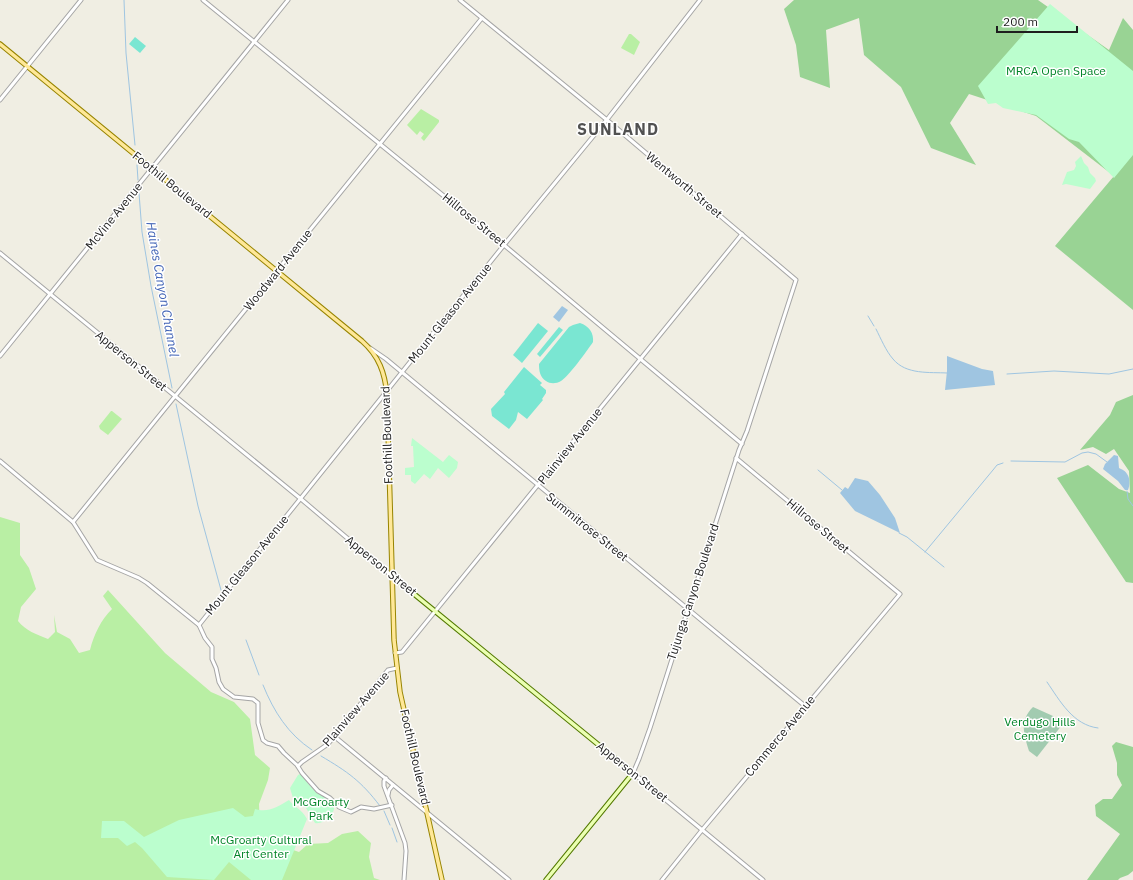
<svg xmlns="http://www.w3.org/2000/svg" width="1133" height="880" viewBox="0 0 1133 880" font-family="'IBM Plex Sans',sans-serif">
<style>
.grass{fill:#b9efa4}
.forest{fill:#99d394}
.cemetery{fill:#a2cbb0}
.park{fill:#bbfece}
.pitch{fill:#7ae6d2}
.water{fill:#9fc5e1}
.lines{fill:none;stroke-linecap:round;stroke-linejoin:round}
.stream{stroke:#9fc5e1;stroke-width:1}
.tertiary-casing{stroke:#a5a5a5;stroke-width:5}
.secondary-casing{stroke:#537900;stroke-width:5.5}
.primary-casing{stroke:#978400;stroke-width:5.5}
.tertiary{stroke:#fff;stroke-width:3}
.secondary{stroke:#ebffb2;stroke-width:3.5}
.primary{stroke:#ffe898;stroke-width:3.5}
.labels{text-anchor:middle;stroke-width:3;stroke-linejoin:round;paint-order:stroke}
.park-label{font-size:12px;fill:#028528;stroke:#fff}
.street-label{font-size:12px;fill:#1e1e1e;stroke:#fff}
.water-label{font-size:13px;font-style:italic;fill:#4264b6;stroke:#fff}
.district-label{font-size:16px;font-weight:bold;letter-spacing:1px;fill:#515151;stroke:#fff}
</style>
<rect width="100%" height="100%" fill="#f0eee3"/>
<g class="grass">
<polygon points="629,34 631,34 640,42 634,55 621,48"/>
<polygon points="421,109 439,120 439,122 424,141 421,138 424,134 420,131 417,135 407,125"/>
<polygon points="111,411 112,411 122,419 108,435 100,429 99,426"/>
<path d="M 0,517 L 20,523 L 20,555 L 29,568 L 36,589 L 21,607 L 18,621 C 26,631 36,634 48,639 L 55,632 L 54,615 L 57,632 L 70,639 L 79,653 L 90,650 C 94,634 101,620 112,609 L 103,596 L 108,590 L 165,653 L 211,692 L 234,702 L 250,719 L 255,755 L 270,768 L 268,780 L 259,804 L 260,830 L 273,843 L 299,852 L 308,844 L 328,843 L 342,834 L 358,831 L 371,843 L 369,857 L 374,878 L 380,880 L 0,880 Z"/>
</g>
<g class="forest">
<polygon points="794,0 1038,0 1109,50 1123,18 1133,30 1133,310 1055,246 1114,176 1036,116 969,94 950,123 976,165 931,148 901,87 864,55 859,18 826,30 830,88 800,77 796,45 784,9"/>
<polygon points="1133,395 1133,583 1126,582 1057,478 1088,465 1119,489 1130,493 1129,471 1114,449 1106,454 1093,447 1080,450 1110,415 1116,402"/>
<polygon points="1116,742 1133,747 1133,871 1128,875 1120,878 1118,880 1087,880 1120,834 1096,816 1095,805 1103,799 1112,799 1122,785 1117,775 1117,763 1112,746"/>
</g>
<path class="cemetery" d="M 1033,707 L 1053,716 L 1062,725 L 1037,757 L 1029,751 C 1024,734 1019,721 1033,707 Z"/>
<g class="park">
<polygon points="1050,4 1133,71 1133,155 1114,178 1079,142 1069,139 1036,115 1003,108 996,103 988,104 978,86"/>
<polygon points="1081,156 1084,163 1088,167 1090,173 1095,178 1096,181 1090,189 1066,184 1062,185 1067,172 1074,170 1076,166 1075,162"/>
<polygon points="412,438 443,462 449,455 458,462 457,468 449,478 438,468 430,479 424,474 415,484 411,481 411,475 405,475 405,468 414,467 413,446 411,446"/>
<path d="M 300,774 C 306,780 311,788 317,793 C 323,797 332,799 334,807 C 335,810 331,815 329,817 C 325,821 320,824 315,823 L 306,808 L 293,798 L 290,788 L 298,775 Z"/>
<path d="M 289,800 C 295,808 302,809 307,819 L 282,880 L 251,880 L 229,862 L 214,880 L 167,877 L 142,848 L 135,842 L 127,846 L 118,838 L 101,838 L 102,821 L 124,821 L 144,837 L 179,820 L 233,808 L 245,817 L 253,816 L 255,809 C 268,813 277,807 289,800 Z"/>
</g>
<g class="pitch">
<polygon points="135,37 146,46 140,53 129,44"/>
<polygon points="538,323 548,331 522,363 513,355"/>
<path d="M 580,323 C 589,326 594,333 593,342 C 587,351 568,377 561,381 C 556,384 550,384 546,381 C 540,377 539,371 539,364 L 569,327 L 573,325 Z"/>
<polygon points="559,327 563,330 540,357 537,354"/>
<polygon points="524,367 542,383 540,385 546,390 546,393 542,399 543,400 527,419 518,412 516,420 509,429 492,416 491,409 505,394 504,392"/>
</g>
<g class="water">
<polygon points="562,306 568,310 559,322 553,317"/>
<polygon points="947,356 982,369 993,371 995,385 945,390 947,371"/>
<path d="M 1114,455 L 1118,456 L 1119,468 C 1121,469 1126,471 1127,474 C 1130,477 1130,486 1128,490 L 1125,490 L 1118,481 L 1103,469 L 1105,464 Z"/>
<polygon points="855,478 868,481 880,495 895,518 900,533 855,511 840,493 845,487 848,489"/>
</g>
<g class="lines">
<g class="stream">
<polyline points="124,0 126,53 135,145"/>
<polyline points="137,165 138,180"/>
<polyline points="139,193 142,232 151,286 172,388"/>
<polyline points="868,316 874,326"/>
<path d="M 876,329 C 881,339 886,351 893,359 C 906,375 930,372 947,373"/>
<polyline points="1007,374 1054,371 1109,374 1133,369"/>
<polyline points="176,404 198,506 221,590"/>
<polyline points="1011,461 1065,462 1082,453 1088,452 1096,454 1107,462"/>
<polyline points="818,470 842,490"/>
<polyline points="1127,491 1128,499 1133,506"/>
<polyline points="899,533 907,537 944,567"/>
<polyline points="925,552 993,470 997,465 1003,463"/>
<polyline points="246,640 259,675"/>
<path d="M 1047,682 C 1060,701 1073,725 1098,728"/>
<path d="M 263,685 C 274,712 288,734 312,750"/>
<path d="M 321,756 C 348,772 361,781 380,806"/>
<polyline points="384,811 390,825"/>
<polyline points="392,828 397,842"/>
</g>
<g class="tertiary-casing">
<g id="tertiary">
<polyline points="203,0 504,245 742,444"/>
<polyline points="460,0 607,120 796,280 747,431 739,450 650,728 639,759 633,773 763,880"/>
<polyline points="0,100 81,0"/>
<polyline points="0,253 301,499 392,576"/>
<polyline points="370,348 386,359 805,706"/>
<polyline points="0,356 288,0"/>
<polyline points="0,461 73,522 97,560 139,578 147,583 199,625 205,638 212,647 212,659 216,668 219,682 223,689 234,697 253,699 258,703 258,723 263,740 267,743 278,746 284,753 297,765 302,773 318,791 330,798 339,807 351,812 361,807 374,809 392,805"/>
<polyline points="73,522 482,18"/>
<polyline points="199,625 504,245 609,117 700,0"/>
<polyline points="395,653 402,652 742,234"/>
<polyline points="335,737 509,880"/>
<polyline points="298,766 302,762 328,744 388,670 397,668"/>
<polyline points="386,778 384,781 384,786 405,843 406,851 404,880"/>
<polyline points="388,795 389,790 393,785"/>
<polyline points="662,880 702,830 900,594 736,458"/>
</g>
</g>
<g class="secondary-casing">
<polyline id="secondary" points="392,576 633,773 546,880"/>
</g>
<g class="primary-casing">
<path id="primary" d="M 0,44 L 362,341 C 379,356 385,373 387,395 L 394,640 L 400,692 L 442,880"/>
</g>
<use href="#tertiary" class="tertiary"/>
<use href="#secondary" class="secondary"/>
<use href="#primary" class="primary"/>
</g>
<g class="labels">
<g class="park-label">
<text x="1056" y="75">MRCA Open Space</text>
<text x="1040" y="726">Verdugo Hills<tspan x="1040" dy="14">Cemetery</tspan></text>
<text x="321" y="806">McGroarty<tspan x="321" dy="14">Park</tspan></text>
<text x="261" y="844">McGroarty Cultural<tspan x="261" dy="14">Art Center</tspan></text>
</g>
<g class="street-label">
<text transform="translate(172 185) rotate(39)" y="4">Foothill Boulevard</text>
<text transform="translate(684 185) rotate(40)" y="4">Wentworth Street</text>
<text transform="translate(114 216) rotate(-51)" y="4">McVine Avenue</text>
<text transform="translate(474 220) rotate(39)" y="4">Hillrose Street</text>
<text transform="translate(278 270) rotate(-51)" y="4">Woodward Avenue</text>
<text transform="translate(450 313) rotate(-51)" y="4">Mount Gleason Avenue</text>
<text transform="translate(131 361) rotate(39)" y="4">Apperson Street</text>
<text transform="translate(387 435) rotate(-92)" y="4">Foothill Boulevard</text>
<text transform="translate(570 446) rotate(-51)" y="4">Plainview Avenue</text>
<text transform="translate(818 526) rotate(40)" y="4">Hillrose Street</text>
<text transform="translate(587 527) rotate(39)" y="4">Summitrose Street</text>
<text transform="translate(247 565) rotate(-51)" y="4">Mount Gleason Avenue</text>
<text transform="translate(381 566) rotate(39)" y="4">Apperson Street</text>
<text transform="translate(693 592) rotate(-72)" y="4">Tujunga Canyon Boulevard</text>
<text transform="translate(356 709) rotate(-49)" y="4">Plainview Avenue</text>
<text transform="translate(780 736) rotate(-50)" y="4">Commerce Avenue</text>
<text transform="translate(415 757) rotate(77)" y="4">Foothill Boulevard</text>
<text transform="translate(632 772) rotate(39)" y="4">Apperson Street</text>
</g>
<g class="water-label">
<text transform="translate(163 289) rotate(80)" y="5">Haines Canyon Channel</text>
</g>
<g class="district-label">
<text x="618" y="135">SUNLAND</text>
</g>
</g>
<path d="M997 26v6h80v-6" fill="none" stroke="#1e1e1e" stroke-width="2"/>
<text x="1003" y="26" font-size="12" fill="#1e1e1e" stroke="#ffffff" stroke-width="3" paint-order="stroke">200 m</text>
</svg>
